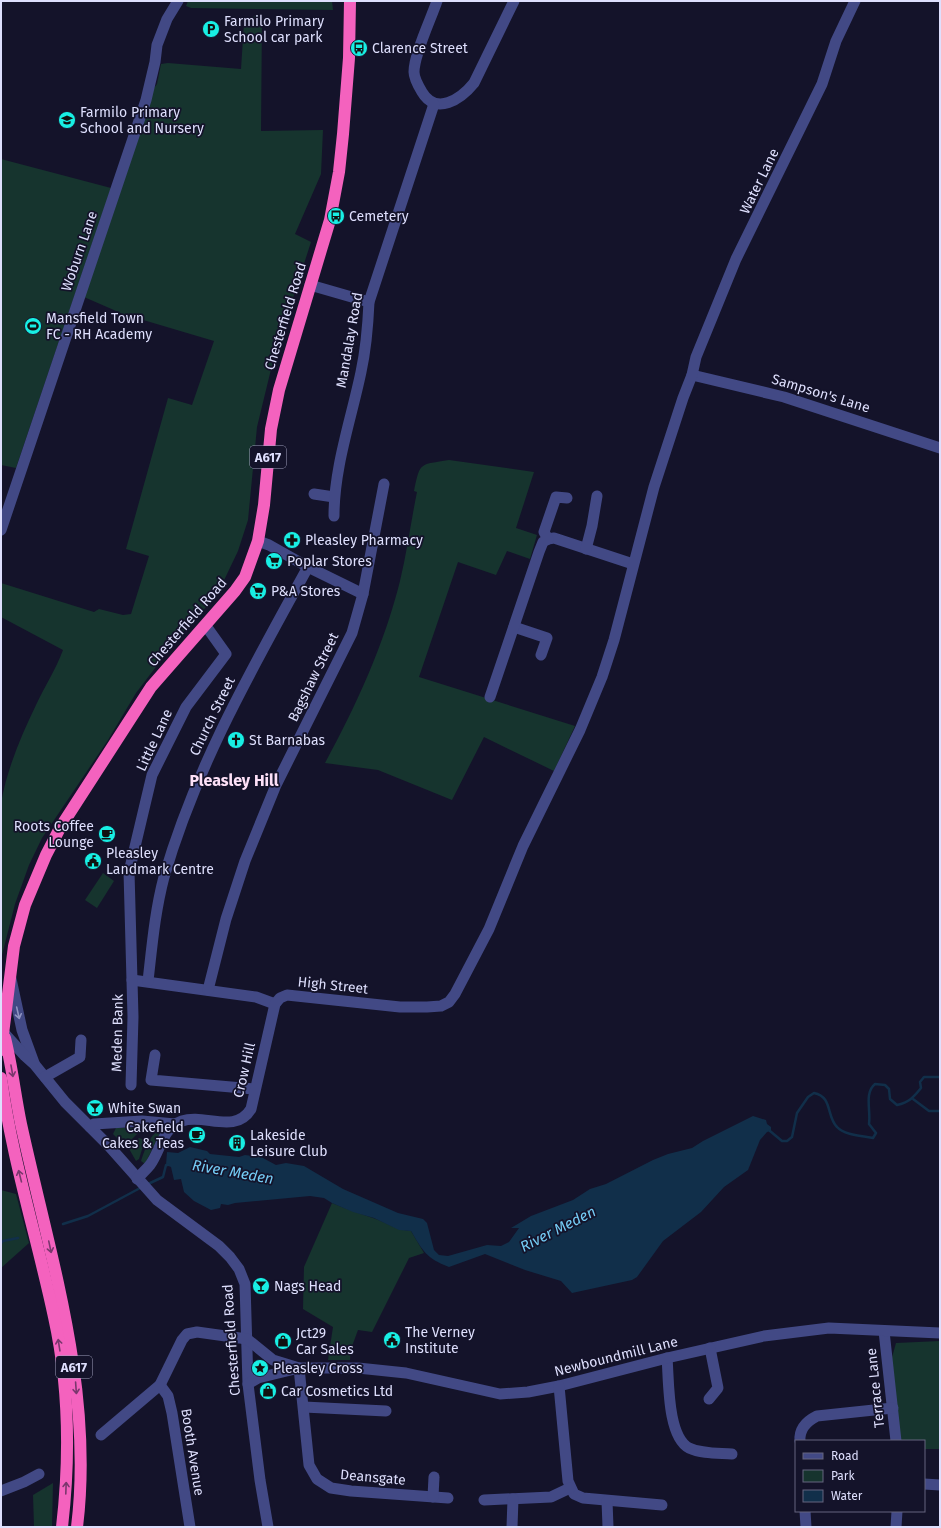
<svg xmlns="http://www.w3.org/2000/svg" width="941" height="1528" viewBox="0 0 941 1528" font-family="'Fira Sans',sans-serif">
<style>
.green{fill:#16342e}
.water{fill:#112f4a}
.lines{fill:none;stroke-linecap:round;stroke-linejoin:round}
.stream{stroke:#112f4a;stroke-width:2.5}
.minor{stroke:#424985;stroke-width:11}
.highway{stroke:#f462be;stroke-width:12}
.oneway{stroke:#9094c1}
.oneway2{stroke:#79376d}
.labels{text-anchor:middle;stroke-width:3.5;stroke-linejoin:round;paint-order:stroke}
.shield{fill:#14132a;stroke:#a1a2be;stroke-width:1}
.shield-label{font-size:13px;font-weight:bold;fill:#dedffd}
.poi-label{font-size:14px;fill:#dedffd;stroke:#14132a;text-anchor:start}
.street-label{font-size:14px;fill:#dedffd;stroke:#14132a}
.water-label{font-size:15px;font-style:italic;fill:#74ccf5;stroke:#14132a}
.quarter-label{font-size:16px;font-weight:bold;fill:#fde0f7;stroke:#14132a}
</style>
<rect width="100%" height="100%" fill="#14132a"/>
<g class="green">
<polygon points="188,1 332,1 333,10 191,8 186,6"/>
<path d="M 257,14 L 262,16 L 261,131 L 323,130 L 321,174 L 295,234 L 311,242 L 274,357 L 257,427 L 248,520 L 238,551 L 217,595 L 178,638 L 136,693 L 108,740 L 42,838 L 29,865 L 15,904 L 1,959 L 1,803 C 7,769 21,736 36,705 C 45,686 56,669 63,650 L 1,617 L 1,583 L 94,612 L 99,609 L 123,615 L 131,614 L 149,556 L 126,549 L 168,398 L 192,405 L 214,341 L 123,314 L 84,297 L 151,92 L 157,84 L 161,64 L 168,63 L 241,69 L 244,23 Z"/>
<polygon points="1,159 111,188 16,468 1,465"/>
<path d="M 449,460 L 534,472 L 516,528 L 537,535 L 530,559 L 507,551 L 496,575 L 458,562 L 419,677 L 575,726 L 554,771 L 484,737 L 452,800 L 378,770 L 325,763 C 356,706 384,645 400,581 C 407,552 411,521 417,492 L 414,491 C 420,461 420,465 449,460 Z"/>
<polygon points="103,873 114,881 97,908 85,900"/>
<polygon points="116,1128 136,1128 137,1134 126,1145 123,1144 113,1134"/>
<path d="M 160,1129 L 161,1131 L 145,1164 L 141,1161 C 145,1149 149,1136 160,1129 Z"/>
<polygon points="139,1138 145,1140 139,1159 136,1161 128,1147"/>
<polygon points="1,1190 16,1194 29,1243 1,1268"/>
<path d="M 332,1203 C 346,1209 359,1213 373,1218 C 388,1223 395,1230 411,1231 L 424,1253 L 409,1258 L 372,1332 L 358,1330 L 351,1349 L 350,1360 L 328,1360 L 333,1327 L 303,1309 L 304,1267 Z"/>
<polygon points="940,1341 940,1449 924,1449 924,1441 900,1441 891,1361 896,1343"/>
<polygon points="53,1483 52,1527 34,1527 33,1495"/>
</g>
<path class="water" d="M 753,1116 L 766,1120 L 767,1124 L 771,1127 L 771,1131 L 767,1132 L 760,1140 L 748,1170 L 724,1187 L 701,1212 L 663,1241 L 637,1277 L 632,1280 L 572,1293 L 561,1281 L 525,1270 L 485,1254 L 449,1267 C 426,1258 423,1251 411,1231 L 399,1230 L 374,1218 L 353,1212 L 332,1203 L 324,1198 L 310,1196 L 235,1203 L 228,1205 L 221,1204 L 220,1208 L 211,1210 L 194,1201 L 184,1192 L 181,1179 L 174,1180 L 171,1167 L 166,1165 L 167,1152 L 178,1153 L 190,1147 L 207,1151 L 210,1154 L 239,1157 L 245,1155 L 261,1157 L 276,1165 L 286,1163 L 304,1166 L 343,1189 L 398,1213 L 423,1219 L 427,1223 L 434,1250 L 439,1255 L 448,1256 L 487,1245 L 501,1246 L 509,1242 L 519,1228 L 511,1228 L 531,1216 L 573,1200 L 590,1189 L 606,1184 L 653,1160 L 668,1154 L 692,1148 L 703,1141 Z"/>
<g class="lines">
<g class="stream">
<polyline points="913,1099 929,1111 940,1111"/>
<path d="M 770,1131 L 782,1141 L 787,1141 L 792,1137 L 797,1113 L 808,1097 L 814,1093 C 833,1097 826,1116 837,1127 C 844,1135 863,1136 873,1138 L 876,1133 L 869,1124 C 871,1110 864,1093 875,1084 L 885,1085 L 889,1089 L 890,1099 L 897,1105 C 909,1102 913,1098 921,1088 L 920,1082 L 924,1077 L 940,1077"/>
<polyline points="148,1184 163,1177 166,1165 168,1165"/>
<polyline points="63,1224 88,1216 142,1187"/>
<polyline points="1,1243 3,1241 18,1238"/>
</g>
<g class="minor">
<path d="M 437,1 C 431,19 414,54 414,72 C 414,78 419,87 422,92 C 436,116 461,99 474,83 L 514,1"/>
<polyline points="310,285 369,302"/>
<polyline points="692,375 784,397 940,448"/>
<polyline points="314,494 334,497"/>
<path d="M 334,516 C 334,467 351,420 361,372 C 366,349 368,325 369,302 L 434,104"/>
<polyline points="1,530 146,100 155,62 157,45 167,19 178,1"/>
<polyline points="548,539 554,538 633,564"/>
<polyline points="258,541 269,545 308,567 363,594"/>
<polyline points="586,549 592,526 597,496"/>
<polyline points="514,627 547,638 541,655"/>
<polyline points="490,697 539,552 543,542 548,539 544,532 556,497 567,498"/>
<polyline points="11,979 22,1030 34,1063"/>
<polyline points="132,980 256,997 275,1004"/>
<path d="M 148,981 C 152,946 155,911 164,877 C 196,766 253,667 308,567"/>
<polyline points="208,990 226,919 245,861 276,785 352,633 363,594 384,484"/>
<polyline points="4,1033 25,1056 35,1065 65,1102 109,1146 157,1200 219,1246 230,1257 239,1269 245,1284 248,1384 260,1480 268,1527"/>
<polyline points="155,1055 151,1080 254,1089"/>
<polyline points="45,1077 80,1057 81,1040"/>
<polyline points="131,1085 133,1017 129,872 152,775 186,707 226,654 206,626"/>
<polyline points="90,1127 94,1124 142,1121 175,1124"/>
<path d="M 137,1179 C 141,1174 146,1170 150,1165 C 161,1150 162,1128 182,1121 C 204,1113 235,1135 251,1109 L 275,1004 L 280,998 L 287,995 L 400,1007 L 427,1007 L 441,1006 L 449,1002 L 455,994 L 489,929 L 523,846 L 580,730 L 602,677 L 614,640 L 654,487 L 683,398 L 692,375 L 696,357 L 736,259 L 822,84 L 836,41 L 855,1"/>
<polyline points="884,1331 896,1441"/>
<path d="M 667,1358 C 669,1380 667,1436 689,1448 C 702,1454 718,1453 732,1454"/>
<polyline points="248,1384 258,1378 299,1368 358,1368 406,1373 500,1394 528,1392 559,1386 667,1358 764,1336 829,1328 940,1333"/>
<polyline points="160,1385 168,1396 172,1413 190,1527"/>
<polyline points="559,1386 568,1481 574,1494 583,1498 662,1505"/>
<polyline points="709,1399 718,1388 710,1348"/>
<polyline points="304,1407 386,1411"/>
<polyline points="101,1435 160,1385 182,1340 187,1334 197,1332 247,1339 273,1360 299,1368 309,1465 317,1479 331,1488 351,1491 448,1498"/>
<path d="M 800,1441 C 799,1429 807,1421 817,1416 L 893,1408"/>
<polyline points="924,1484 940,1485"/>
<polyline points="1,1491 24,1482 39,1474"/>
<polyline points="433,1497 434,1477"/>
<polyline points="484,1500 551,1497 570,1488"/>
<polyline points="607,1501 608,1527"/>
<polyline points="805,1511 806,1527"/>
<polyline points="512,1527 513,1499"/>
<polyline points="896,1527 897,1511"/>
</g>
<g class="highway">
<path d="M 5,1038 C 12,1066 15,1095 21,1124 C 50,1257 94,1390 77,1527"/>
<polyline points="1,1050 14,946 25,905 46,855 60,828 151,687 235,591 245,577 258,541 264,505 271,429 279,390 330,220 339,172 343,134 349,58 350,1"/>
<path d="M 1,1078 C 12,1159 37,1237 54,1317 C 69,1385 70,1458 62,1527"/>
</g>
</g>
<defs><path id="oneway-shaft" d="M-6 0H5M1.5-3L5.5 0L1.5 3" fill="none" stroke-width="1.6" stroke-linecap="round" stroke-linejoin="round"/></defs>
<use class="oneway" href="#oneway-shaft" transform="translate(18 1013) rotate(77)"/>
<g class="oneway2">
<use href="#oneway-shaft" transform="translate(12 1071) rotate(80)"/>
<use href="#oneway-shaft" transform="translate(20 1176) rotate(-104)"/>
<use href="#oneway-shaft" transform="translate(50 1247) rotate(78)"/>
<use href="#oneway-shaft" transform="translate(59 1345) rotate(-99)"/>
<use href="#oneway-shaft" transform="translate(76 1388) rotate(86)"/>
<use href="#oneway-shaft" transform="translate(66 1488) rotate(-88)"/>
</g>
<defs>
<g id="parking-disc" transform="scale(0.9)"><circle r="9.5" fill="#18efe4" stroke="#14132a"/><path d="M-3.5-5.5H1a3.5 3.5 0 0 1 0 7H-1V5.5H-3.5ZM-1-3.4V-.6H.8a1.4 1.4 0 0 0 0-2.8Z" fill="#111"/></g>
<g id="bus-disc" transform="scale(0.9)"><circle r="9.5" fill="#18efe4" stroke="#14132a"/><path d="M-5-6H5V4H4V6H2V4H-2V6H-4V4H-5ZM-3.5-4V0h7V-4ZM-3.5 1.2v1.5H-2V1.2ZM2 1.2v1.5H3.5V1.2Z" fill="#111"/></g>
<g id="school-disc" transform="scale(0.9)"><circle r="9.5" fill="#18efe4" stroke="#14132a"/><path d="M0-5L7-2L0 1L-7-2ZM-4 1L0 2.5L4 1V4Q0 6-4 4Z" fill="#111"/></g>
<g id="stadium-disc" transform="scale(0.9)"><circle r="9.5" fill="#18efe4" stroke="#14132a"/><path d="M0-5a6.5 5 0 1 0 0 10a6.5 5 0 1 0 0-10ZM-3.5-1.8h7v3.6h-7Z" fill="#111"/></g>
<g id="pharmacy-disc" transform="scale(0.9)"><circle r="9.5" fill="#18efe4" stroke="#14132a"/><path d="M-2-6h4v4h4v4h-4v4h-4v-4h-4v-4h4Z" fill="#111"/></g>
<g id="supermarket-disc" transform="scale(0.9)"><circle r="9.5" fill="#18efe4" stroke="#14132a"/><path d="M-6-5.5h2.5l.6 2H6L4.5 2H-2.5L-4.4-4H-6ZM-1.5 3.2a1.3 1.3 0 1 0 .1 0ZM3 3.2a1.3 1.3 0 1 0 .1 0Z" fill="#111"/></g>
<g id="church-disc" transform="scale(0.9)"><circle r="9.5" fill="#18efe4" stroke="#14132a"/><path d="M-1.2-6h2.4v3.5h3.3v2.4h-3.3V6h-2.4V-.1h-3.3v-2.4h3.3Z" fill="#111"/></g>
<g id="cafe-disc" transform="scale(0.9)"><circle r="9.5" fill="#18efe4" stroke="#14132a"/><path d="M-5.5-4.5H6V0H3Q3 3.5 0 3.5H-2.5Q-5.5 3.5-5.5 0ZM3-3.2v2h1.7v-2ZM-6 4.5H4V6H-6Z" fill="#111"/></g>
<g id="civic-disc" transform="scale(0.9)"><circle r="9.5" fill="#18efe4" stroke="#14132a"/><path d="M-.6-6.5H3V-4.5H.6V-3L4-1V1h2V6H-6V1h2V-1L-.6-3ZM-1.2 2.5V6h2.4V2.5Z" fill="#111"/></g>
<g id="bar-disc" transform="scale(0.9)"><circle r="9.5" fill="#18efe4" stroke="#14132a"/><path d="M-6-5H6L.8 .8V4.5H3.5V6h-7V4.5H-.8V.8Z" fill="#111"/></g>
<g id="building-disc" transform="scale(0.9)"><circle r="9.5" fill="#18efe4" stroke="#14132a"/><path d="M-4-6H4V6H1V3H-1V6H-4ZM-2.5-4.3h1.7v1.8h-1.7ZM.8-4.3h1.7v1.8H.8ZM-2.5-1h1.7V.8h-1.7ZM.8-1h1.7V.8H.8Z" fill="#111"/></g>
<g id="shop-disc" transform="scale(0.9)"><circle r="9.5" fill="#18efe4" stroke="#14132a"/><path d="M-5-2.5h2.3a2.7 3.5 0 0 1 5.4 0H5L5.5 6h-11ZM-1.5-2.5h3a1.5 2.3 0 0 0-3 0Z" fill="#111"/></g>
<g id="sight-disc" transform="scale(0.9)"><circle r="9.5" fill="#18efe4" stroke="#14132a"/><path d="M0-6L1.8-2.2L6-1.7L2.9 1.2L3.7 5.4L0 3.3L-3.7 5.4L-2.9 1.2L-6-1.7L-1.8-2.2Z" fill="#111"/></g>
</defs>
<g fill-rule="evenodd">
<use href="#parking-disc" x="211" y="29"/>
<use href="#bus-disc" x="359" y="48"/>
<use href="#school-disc" x="67" y="120"/>
<use href="#bus-disc" x="336" y="216"/>
<use href="#stadium-disc" x="33" y="326"/>
<use href="#pharmacy-disc" x="292" y="540"/>
<use href="#supermarket-disc" x="274" y="561"/>
<use href="#supermarket-disc" x="258" y="591"/>
<use href="#church-disc" x="236" y="740"/>
<use href="#cafe-disc" x="107" y="834"/>
<use href="#civic-disc" x="93" y="861"/>
<use href="#bar-disc" x="95" y="1108"/>
<use href="#cafe-disc" x="197" y="1135"/>
<use href="#building-disc" x="237" y="1143"/>
<use href="#bar-disc" x="261" y="1286"/>
<use href="#civic-disc" x="392" y="1340"/>
<use href="#shop-disc" x="283" y="1341"/>
<use href="#sight-disc" x="260" y="1368"/>
<use href="#shop-disc" x="268" y="1391"/>
</g>
<g class="labels">
<g class="shield">
<rect x="250" y="446" width="36" height="22" rx="3"/>
<rect x="56" y="1356" width="36" height="22" rx="3"/>
</g>
<g class="shield-label">
<text x="268" y="462">A617</text>
<text x="74" y="1372">A617</text>
</g>
<g class="poi-label">
<text x="224" y="26">Farmilo Primary<tspan x="224" dy="16">School car park</tspan></text>
<text x="372" y="53">Clarence Street</text>
<text x="80" y="117">Farmilo Primary<tspan x="80" dy="16">School and Nursery</tspan></text>
<text x="349" y="221">Cemetery</text>
<text x="46" y="323">Mansfield Town<tspan x="46" dy="16">FC - RH Academy</tspan></text>
<text x="305" y="545">Pleasley Pharmacy</text>
<text x="287" y="566">Poplar Stores</text>
<text x="271" y="596">P&amp;A Stores</text>
<text x="249" y="745">St Barnabas</text>
<text x="94" y="831" text-anchor="end">Roots Coffee<tspan x="94" dy="16">Lounge</tspan></text>
<text x="106" y="858">Pleasley<tspan x="106" dy="16">Landmark Centre</tspan></text>
<text x="108" y="1113">White Swan</text>
<text x="184" y="1132" text-anchor="end">Cakefield<tspan x="184" dy="16">Cakes &amp; Teas</tspan></text>
<text x="250" y="1140">Lakeside<tspan x="250" dy="16">Leisure Club</tspan></text>
<text x="274" y="1291">Nags Head</text>
<text x="405" y="1337">The Verney<tspan x="405" dy="16">Institute</tspan></text>
<text x="296" y="1338">Jct29<tspan x="296" dy="16">Car Sales</tspan></text>
<text x="273" y="1373">Pleasley Cross</text>
<text x="281" y="1396">Car Cosmetics Ltd</text>
</g>
<g class="street-label">
<text transform="translate(759 181) rotate(-64)" y="5">Water Lane</text>
<text transform="translate(79 251) rotate(-71)" y="5">Woburn Lane</text>
<text transform="translate(285 316) rotate(-73)" y="5">Chesterfield Road</text>
<text transform="translate(349 340) rotate(-80)" y="5">Mandalay Road</text>
<text transform="translate(821 393) rotate(17)" y="5">Sampson's Lane</text>
<text transform="translate(187 622) rotate(-49)" y="5">Chesterfield Road</text>
<text transform="translate(313 677) rotate(-64)" y="5">Bagshaw Street</text>
<text transform="translate(212 716) rotate(-64)" y="5">Church Street</text>
<text transform="translate(154 740) rotate(-65)" y="5">Little Lane</text>
<text transform="translate(333 985) rotate(6)" y="5">High Street</text>
<text transform="translate(117 1033) rotate(-89)" y="5">Meden Bank</text>
<text transform="translate(244 1070) rotate(-77)" y="5">Crow Hill</text>
<text transform="translate(231 1340) rotate(-94)" y="5">Chesterfield Road</text>
<text transform="translate(616 1356) rotate(-14)" y="5">Newboundmill Lane</text>
<text transform="translate(875 1388) rotate(-96)" y="5">Terrace Lane</text>
<text transform="translate(193 1452) rotate(81)" y="5">Booth Avenue</text>
<text transform="translate(373 1477) rotate(5)" y="5">Deansgate</text>
</g>
<g class="water-label">
<text transform="translate(233 1172) rotate(10)" y="5">River Meden</text>
<text transform="translate(558 1229) rotate(-27)" y="5">River Meden</text>
</g>
<g class="quarter-label">
<text x="234" y="786">Pleasley Hill</text>
</g>
</g>
<rect width="941" height="1528" fill="none" stroke="#dedffd" stroke-width="4"/>
<rect x="795" y="1440" width="130" height="72" fill="#14132a" stroke="#65657e"/>
<rect x="803" y="1453" width="20" height="6" fill="#424985" stroke="#65657e"/>
<text x="831" y="1460" font-size="12" fill="#dedffd">Road</text>
<rect x="803" y="1470" width="20" height="12" fill="#16342e" stroke="#65657e"/>
<text x="831" y="1480" font-size="12" fill="#dedffd">Park</text>
<rect x="803" y="1490" width="20" height="12" fill="#112f4a" stroke="#65657e"/>
<text x="831" y="1500" font-size="12" fill="#dedffd">Water</text>
</svg>
